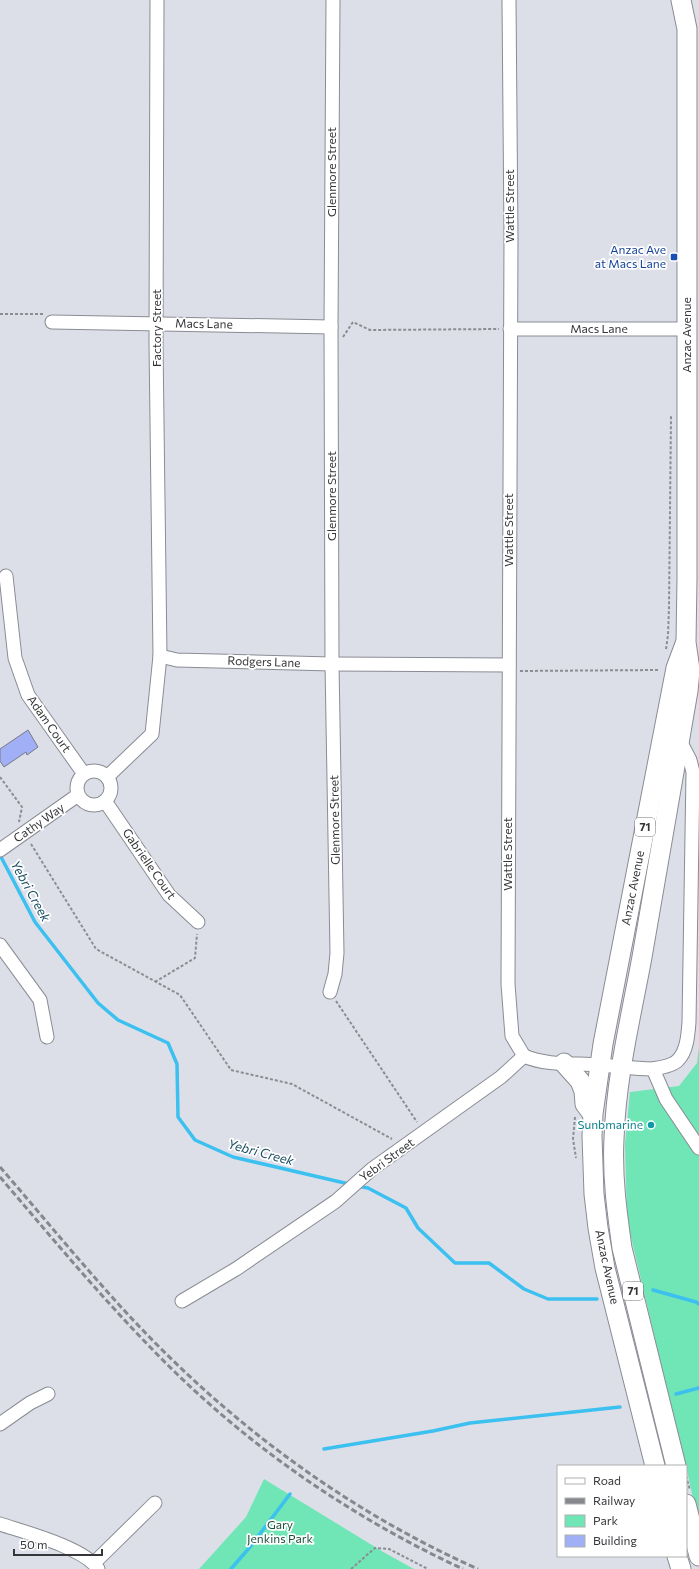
<svg xmlns="http://www.w3.org/2000/svg" width="699" height="1569" viewBox="0 0 699 1569" font-family="Commissioner,sans-serif">
<style>
.green{fill:#70e5b6}
.lines{fill:none;stroke-linecap:round;stroke-linejoin:round}
.stream{stroke:#3bc0f0;stroke-width:3.5}
.building{fill:#a1aff6;stroke:#787a83}
.minor-casing{stroke:#8a8c94;stroke-width:15}
.highway-casing{stroke:#8a8c94;stroke-width:21}
.path{stroke:#8b8d93;stroke-width:2;stroke-dasharray:3 2;stroke-linecap:butt}
.minor{stroke:#fff;stroke-width:13}
.highway{stroke:#fff;stroke-width:19}
.rail{stroke:#87888e;stroke-width:3;stroke-dasharray:6 3;stroke-linecap:butt}
.transit-dot{fill:#1a4fb4;stroke:#fff;stroke-width:1.5}
.culture-dot{fill:#0f9aa8;stroke:#fff;stroke-width:1.5}
.labels{text-anchor:middle;stroke-width:3.5;stroke-linejoin:round;paint-order:stroke}
.shield{fill:#fff;stroke:#727274;stroke-width:1}
.shield-label{font-size:11px;font-weight:bold;fill:#353639}
.street-label{font-size:12px;fill:#353639;stroke:#fff}
.transit-label{font-size:12px;fill:#164399;stroke:#fff;text-anchor:end}
.culture-label{font-size:12px;fill:#0d838f;stroke:#fff;text-anchor:end}
.park-label{font-size:12px;fill:#1d4f3c;stroke:#fff}
.water-label{font-size:13px;font-style:italic;fill:#1c5165;stroke:#fff}
</style>
<rect width="100%" height="100%" fill="#dddfe8"/>
<g class="green">
<polygon points="699,1046 699,1526 686,1466 685,1466 627,1220 625,1144 630,1092 679,1086 697,1063"/>
<polygon points="264,1479 385,1553 414,1569 199,1569 246,1517"/>
</g>
<g class="lines">
<g class="stream">
<polyline points="0,855 35,922 98,1003 118,1020 168,1043 177,1064 178,1117 195,1140 233,1157 349,1184"/>
<polyline points="357,1186 368,1188 406,1208 418,1228 455,1263 489,1263 524,1289 548,1299 597,1299"/>
<polyline points="653,1290 696,1302 699,1304"/>
<polyline points="676,1394 699,1388"/>
<polyline points="324,1449 433,1431 470,1423 620,1407"/>
<polyline points="231,1569 250,1547 290,1494"/>
</g>
</g>
<polygon class="building" points="28,730 38,747 27,755 26,752 4,767 0,761 0,749"/>
<g class="lines">
<g class="minor-casing">
<g id="minor">
<polyline points="509,0 511,237 508,984 512,1036 524,1056"/>
<polyline points="52,322 331,327"/>
<polyline points="510,329 687,329"/>
<polyline points="6,576 15,658 28,695 84,774"/>
<polyline points="160,656 177,660 332,664 509,665"/>
<circle cx="94" cy="788" r="17"/>
<polyline points="107,777 152,734 160,656 156,343 157,0"/>
<polyline points="105,801 169,895 198,922"/>
<polyline points="0,850 78,795"/>
<polyline points="0,945 40,1000 47,1037"/>
<polyline points="330,992 335,974 337,953 332,664 331,327 333,0"/>
<path d="M 524,1056 C 547,1066 575,1063 600,1065 C 617,1066 635,1069 652,1069 C 659,1068 673,1066 678,1060 C 687,1051 688,1035 689,1022 L 693,772 L 690,760 L 679,739"/>
<polyline points="653,1069 666,1099 699,1148"/>
<polyline points="182,1301 236,1269 336,1201 372,1169 501,1077 524,1056"/>
<polyline points="0,1424 30,1403 48,1394"/>
<path d="M 0,1524 C 24,1532 85,1548 98,1569"/>
<polyline points="94,1563 155,1503"/>
</g>
</g>
<g class="highway-casing">
<g id="highway">
<polyline points="564,1063 580,1081 584,1091 585,1104 591,1112"/>
<polyline points="655,1466 605,1268 598,1228 594,1194 592,1136 593,1114 603,1044 676,668 685,644"/>
<path d="M 676,1466 L 622,1248 C 617,1212 612,1176 614,1139 C 616,1077 631,1017 642,957 C 657,868 672,779 688,691 L 690,670 L 686,642 L 687,578 L 687,29 L 681,0"/>
<polyline points="686,1504 699,1556"/>
<polyline points="677,1556 681,1569"/>
</g>
</g>
<g class="path">
<polyline points="0,314 43,314"/>
<polyline points="343,337 353,322 370,330 499,329"/>
<polyline points="666,649 668,635 669,608 671,415"/>
<polyline points="520,671 660,670"/>
<polyline points="0,777 22,807 19,822"/>
<polyline points="31,844 96,949 180,995 231,1070 292,1084 392,1139"/>
<polyline points="155,982 195,958 197,934"/>
<polyline points="336,1001 417,1122"/>
<polyline points="575,1117 573,1139 576,1158"/>
<polyline points="686,1476 690,1490"/>
<polyline points="351,1569 375,1548 389,1549 428,1569"/>
</g>
<use href="#minor" class="minor"/>
<use href="#highway" class="highway"/>
<g class="rail">
<path d="M 0,1167 C 45,1219 88,1272 135,1322 C 233,1426 348,1511 478,1569"/>
<path d="M 0,1177 C 58,1245 115,1314 179,1376 C 261,1455 359,1521 463,1569"/>
</g>
</g>
<rect class="transit-dot" x="670" y="253" width="8" height="8" rx="2"/>
<circle class="culture-dot" cx="651" cy="1125" r="4"/>
<g class="labels">
<g class="shield">
<rect x="635" y="818" width="20" height="18" rx="3"/>
<rect x="623" y="1282" width="20" height="18" rx="3"/>
</g>
<g class="shield-label">
<text x="645" y="831">71</text>
<text x="633" y="1295">71</text>
</g>
<g class="street-label">
<text transform="translate(332 172) rotate(-90)" y="4">Glenmore Street</text>
<text transform="translate(510 206) rotate(-90)" y="4">Wattle Street</text>
<text transform="translate(204 324) rotate(1)" y="4">Macs Lane</text>
<text transform="translate(157 328) rotate(-90)" y="4">Factory Street</text>
<text x="599" y="333">Macs Lane</text>
<text transform="translate(687 335) rotate(-90)" y="4">Anzac Avenue</text>
<text transform="translate(332 496) rotate(-90)" y="4">Glenmore Street</text>
<text transform="translate(509 530) rotate(-90)" y="4">Wattle Street</text>
<text transform="translate(264 662) rotate(2)" y="4">Rodgers Lane</text>
<text transform="translate(49 724) rotate(55)" y="4">Adam Court</text>
<text transform="translate(335 820) rotate(-91)" y="4">Glenmore Street</text>
<text transform="translate(39 823) rotate(-35)" y="4">Cathy Way</text>
<text transform="translate(508 854) rotate(-90)" y="4">Wattle Street</text>
<text transform="translate(149 864) rotate(55)" y="4">Gabrielle Court</text>
<text transform="translate(633 888) rotate(-79)" y="4">Anzac Avenue</text>
<text transform="translate(387 1160) rotate(-36)" y="4">Yebri Street</text>
<text transform="translate(607 1267) rotate(78)" y="4">Anzac Avenue</text>
</g>
<g class="transit-label">
<text x="666" y="254">Anzac Ave<tspan x="666" dy="14">at Macs Lane</tspan></text>
</g>
<g class="culture-label">
<text x="643" y="1129">Sunbmarine</text>
</g>
<g class="park-label">
<text x="280" y="1529">Gary<tspan x="280" dy="14">Jenkins Park</tspan></text>
</g>
<g class="water-label">
<text transform="translate(31 891) rotate(61)" y="5">Yebri Creek</text>
<text transform="translate(261 1152) rotate(15)" y="5">Yebri Creek</text>
</g>
</g>
<rect x="557" y="1465" width="130" height="92" fill="#ffffff" stroke="#aeafb0"/>
<rect x="565" y="1478" width="20" height="6" fill="#ffffff" stroke="#aeafb0"/>
<text x="593" y="1485" font-size="12" fill="#353639">Road</text>
<rect x="565" y="1498" width="20" height="6" fill="#87888e" stroke="#aeafb0"/>
<text x="593" y="1505" font-size="12" fill="#353639">Railway</text>
<rect x="565" y="1515" width="20" height="12" fill="#70e5b6" stroke="#aeafb0"/>
<text x="593" y="1525" font-size="12" fill="#353639">Park</text>
<rect x="565" y="1535" width="20" height="12" fill="#a1aff6" stroke="#aeafb0"/>
<text x="593" y="1545" font-size="12" fill="#353639">Building</text>
<path d="M14 1549v6h88v-6" fill="none" stroke="#353639" stroke-width="2"/>
<text x="20" y="1549" font-size="12" fill="#353639" stroke="#ffffff" stroke-width="3" paint-order="stroke">50 m</text>
</svg>
